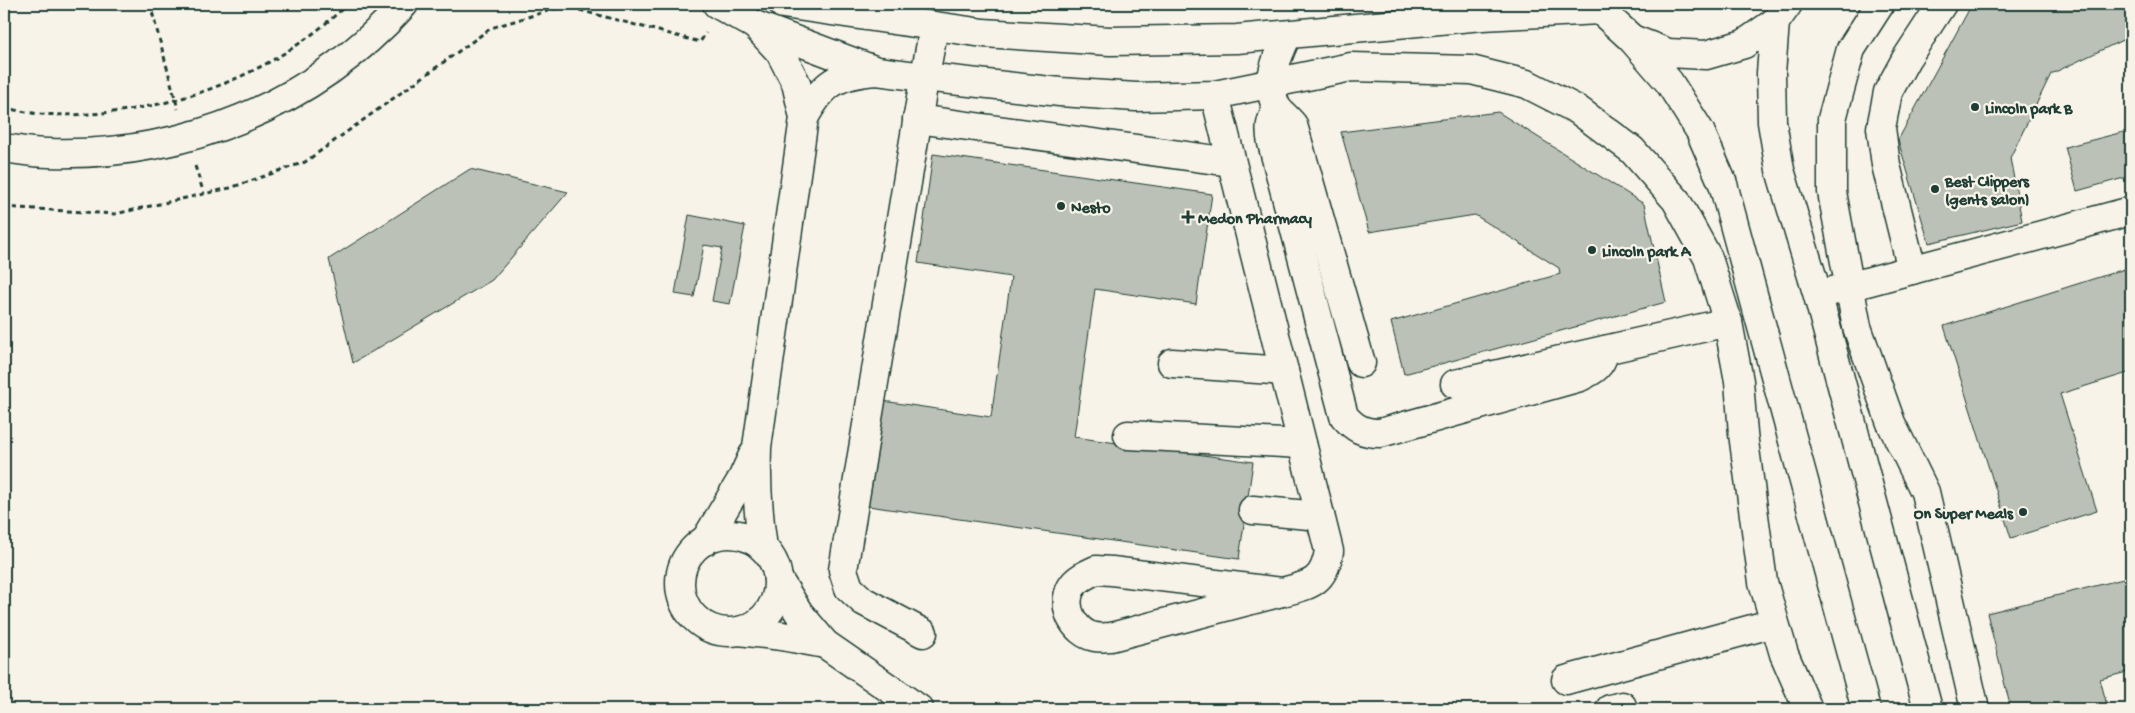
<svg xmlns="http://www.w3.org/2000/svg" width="2135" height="713" viewBox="0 0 2135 713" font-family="'Gochi Hand',sans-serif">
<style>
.building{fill:#bbc1b6;stroke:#1f3d34}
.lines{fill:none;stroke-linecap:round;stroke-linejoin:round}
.minor-casing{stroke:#1f3d34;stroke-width:31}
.path{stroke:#1f3d34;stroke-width:3;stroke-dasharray:5 4;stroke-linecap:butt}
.minor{stroke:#f7f3e8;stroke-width:28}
.poi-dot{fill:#1f3d34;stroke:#f7f3e8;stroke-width:2}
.labels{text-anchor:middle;stroke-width:4.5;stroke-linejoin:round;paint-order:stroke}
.poi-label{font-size:16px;font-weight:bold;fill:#1f3d34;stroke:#f7f3e8;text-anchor:start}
</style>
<rect width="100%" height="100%" fill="#f7f3e8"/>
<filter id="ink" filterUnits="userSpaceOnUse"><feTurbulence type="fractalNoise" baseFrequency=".02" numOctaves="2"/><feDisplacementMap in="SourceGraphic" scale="10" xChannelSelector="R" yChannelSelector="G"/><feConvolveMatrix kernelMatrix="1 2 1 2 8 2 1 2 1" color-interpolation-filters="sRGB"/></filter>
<g filter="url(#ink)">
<g class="building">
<polygon points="1972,4 2131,4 2131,36 2051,74 2010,158 2022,221 1929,243 1898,140"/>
<polygon points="1498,112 1644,204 1666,302 1404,374 1391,322 1560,274 1559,268 1475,215 1369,232 1341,132"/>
<polygon points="2131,130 2131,176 2077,191 2065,147"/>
<polygon points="933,154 1212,194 1196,304 1095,289 1074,437 1253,462 1239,559 861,505 876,400 991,417 1011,277 918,263"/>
<polygon points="470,169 568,192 492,280 353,363 329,259"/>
<polygon points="689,215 745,226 730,304 712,301 722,248 704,245 694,297 675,294"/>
<polygon points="2131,267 2131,372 2060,394 2097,511 2011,538 1944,326"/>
<polygon points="2131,577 2131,671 2100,679 2108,709 2011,709 1987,613"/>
</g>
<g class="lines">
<g class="minor-casing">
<g id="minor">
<polyline points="717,4 755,25 877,71 924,77 1060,92 1136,97 1215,95 1351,67 1471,70 1527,84 1578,110 1632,150 1676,200 1708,258 1728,322 1739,381 1743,434 1763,582 1784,654 1808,709"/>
<polyline points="783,4 983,33 1110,41 1237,39 1482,16 1600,10"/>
<polyline points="1597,4 1600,10 1632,39 1668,53 1706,55 1744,44 1775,22 1788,4"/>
<polyline points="1880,4 1851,49 1832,119 1832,192 1857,327 1891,423 1925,492 1975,709"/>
<polyline points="1775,22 1771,73 1772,122 1780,170 1818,296 1928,709"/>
<path d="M 757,27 L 780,52 L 796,83 L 804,118 L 757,447 C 756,481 758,514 763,548"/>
<path d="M 1287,35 C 1277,58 1264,83 1277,108 C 1279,111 1289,120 1293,125 L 1361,363"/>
<polyline points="1632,39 1669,82 1700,131 1723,184 1866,709"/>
<path d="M 1215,95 L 1329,551 C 1324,583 1310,585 1282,592"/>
<path d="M 1277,110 C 1270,121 1269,129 1272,143 L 1344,416 C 1355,429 1364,433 1380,433 L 1580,377 C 1595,370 1601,366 1605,350"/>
<path d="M 804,118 C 823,83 837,74 877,71"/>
<polyline points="917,119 1231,162"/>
<path d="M 4,148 C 19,150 34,153 49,153 C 184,157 313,105 404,4"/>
<polyline points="1912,270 1886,165 1881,128 1888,92 1906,59 1942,4"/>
<polyline points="1833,291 2131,211"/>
<polyline points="1172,363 1284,371"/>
<polyline points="1455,384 1728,322"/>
<polyline points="1128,435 1302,444"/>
<polyline points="1253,510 1320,516"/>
<circle cx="729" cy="583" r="49"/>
<polyline points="705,541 742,479 753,455"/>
<path d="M 1096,570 L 1112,571 L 1282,592 L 1111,637 C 1106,637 1100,638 1095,637 C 1074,633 1061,607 1071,588 C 1076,579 1087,574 1096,570 Z"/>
<polyline points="778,579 799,613 825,644 919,709"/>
<polyline points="739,631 782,636 825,644"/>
<polyline points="923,633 863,601 849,588 843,570 923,86 934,27"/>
<polyline points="1566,680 1774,623"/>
<polyline points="1610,709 1622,706"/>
</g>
</g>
<g class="path">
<polyline points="150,4 178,109"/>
<polyline points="585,11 586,4"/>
<path d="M 4,108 C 16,110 29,113 41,114 C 149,121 270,81 347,4"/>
<polyline points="195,166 204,194"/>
<polyline points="4,207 115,214 230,188 305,162 491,28 564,6 700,42 706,33"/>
</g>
<use href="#minor" class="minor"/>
</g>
</g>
<g class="poi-dot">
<circle cx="1975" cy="107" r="5"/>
<circle cx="1935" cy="189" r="5"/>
<circle cx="1061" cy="206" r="5"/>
<path d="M1185.5 209.5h5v5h5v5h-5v5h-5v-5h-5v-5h5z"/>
<circle cx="1592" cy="250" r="5"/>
<circle cx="2023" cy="512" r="5"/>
</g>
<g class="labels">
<g class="poi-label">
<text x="1985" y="113">Lincoln park B</text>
<text x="1945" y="186">Best Clippers<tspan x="1945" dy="18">(gents salon)</tspan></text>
<text x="1071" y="212">Nesto</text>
<text x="1198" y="223">Medon Pharmacy</text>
<text x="1602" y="256">Lincoln park A</text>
<text x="2013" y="518" text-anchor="end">On Super Meals</text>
</g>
</g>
<rect width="2135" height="713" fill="none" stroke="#f7f3e8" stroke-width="20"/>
<rect x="10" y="10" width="2115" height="693" fill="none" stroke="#1f3d34" stroke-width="2" filter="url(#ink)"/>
</svg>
